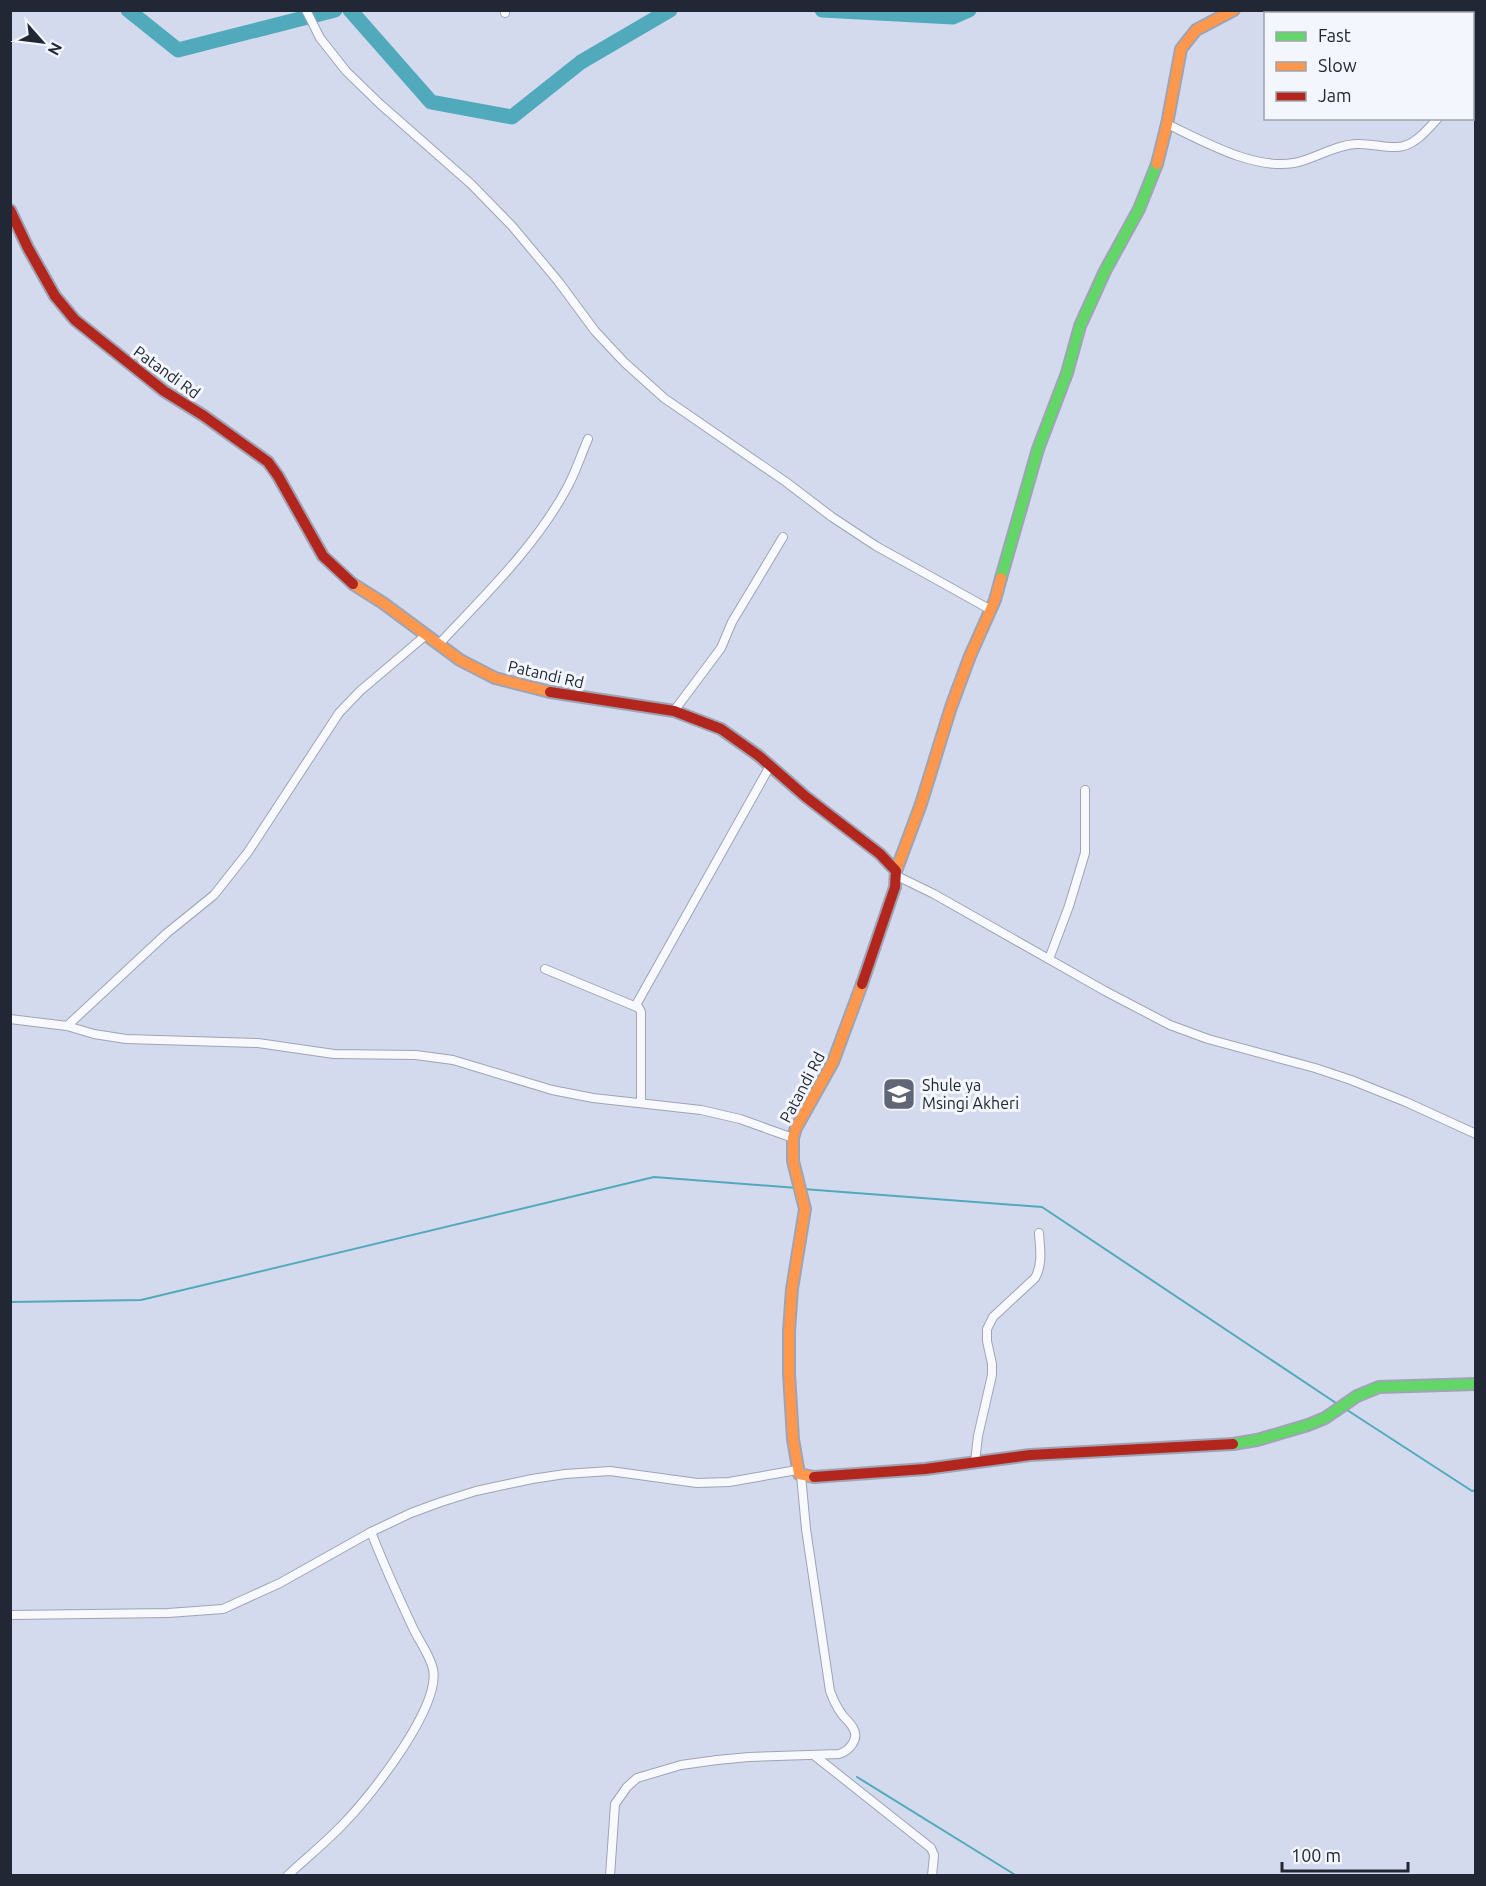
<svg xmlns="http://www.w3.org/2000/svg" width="1486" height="1886" viewBox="0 0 1486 1886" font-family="Ubuntu,sans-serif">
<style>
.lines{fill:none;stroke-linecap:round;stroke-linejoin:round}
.stream{stroke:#50aabc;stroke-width:2}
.river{stroke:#50aabc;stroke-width:15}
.street-casing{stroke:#9ea4b3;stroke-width:10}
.fast-casing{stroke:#9ea4b3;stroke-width:14}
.slow-casing{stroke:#9ea4b3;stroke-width:14}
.jam-casing{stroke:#9ea4b3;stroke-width:14}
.street{stroke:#f8f9fc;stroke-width:8}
.fast{stroke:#63d668;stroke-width:10}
.slow{stroke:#ff974d;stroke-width:10}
.jam{stroke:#b3261e;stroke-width:10}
.labels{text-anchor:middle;stroke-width:6;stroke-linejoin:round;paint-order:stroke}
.street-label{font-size:16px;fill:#222735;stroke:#f3f6fd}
.poi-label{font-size:16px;fill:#222735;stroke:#f3f6fd;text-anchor:start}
</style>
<rect width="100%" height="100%" fill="#d3daee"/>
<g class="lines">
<g class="stream">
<polyline points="803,1189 1042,1207 1339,1405"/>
<polyline points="10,1302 141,1300 654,1177 797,1188"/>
<polyline points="1344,1408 1472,1491 1476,1490"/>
<polyline points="857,1777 1017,1876"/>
</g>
<g class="river">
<polyline points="128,10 178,50 335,10"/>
<polyline points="350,10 431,102 512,117 581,62 670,10"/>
<polyline points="822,10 953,17 969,10"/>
</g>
<g class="street-casing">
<g id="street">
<polyline points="306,10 320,38 346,71 380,104 471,184 512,226 558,281 595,331 624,362 664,398 786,482 832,517 876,546 991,610"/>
<polyline points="505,13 505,10"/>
<polyline points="1472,81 1476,78"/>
<path d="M 1167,124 C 1203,141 1253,170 1294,163 C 1315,159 1334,145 1356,144 C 1370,143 1384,148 1397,147 C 1414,147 1428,129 1438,118"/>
<path d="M 439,644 C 484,596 537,545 568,486 C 576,471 581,455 588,439"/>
<polyline points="674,711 721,648 732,622 783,537"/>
<polyline points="897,876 934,894 1105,991 1170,1025 1208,1039 1315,1068 1351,1080 1406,1102 1476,1134"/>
<polyline points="1049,959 1069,906 1085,853 1085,790"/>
<polyline points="545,969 639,1008 641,1012 641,1103"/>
<polyline points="636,1005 770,766"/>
<polyline points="10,1019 67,1026 94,1034 126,1039 258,1043 334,1054 416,1055 453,1060 552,1090 593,1098 701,1110 740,1119 793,1138"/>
<polyline points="67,1026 167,933 214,895 248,852 339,713 360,691 426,635"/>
<path d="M 975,1462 L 978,1436 L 992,1375 L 992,1364 L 987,1341 L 987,1329 L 993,1317 L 1035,1278 C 1043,1264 1040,1248 1039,1233"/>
<polyline points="10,1615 168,1613 223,1609 280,1583 371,1532 411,1513 441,1502 476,1491 532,1479 565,1474 610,1471 697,1483 729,1482 797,1470"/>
<polyline points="815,1756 931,1848 934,1855 932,1876"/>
<path d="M 287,1876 C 307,1857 329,1840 347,1820 C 373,1793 441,1706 433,1669 C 430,1655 419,1641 413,1628 C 398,1596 384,1565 371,1532"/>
<path d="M 610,1876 L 615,1804 L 627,1787 L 637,1778 L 681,1765 L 717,1760 L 749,1757 L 839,1754 C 849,1751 860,1739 853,1728 C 850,1722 844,1718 841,1713 C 836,1706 833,1699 830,1691 L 806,1529 L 801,1475"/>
</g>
</g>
<g class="fast-casing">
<g id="fast">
<polyline points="1001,578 1038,449 1067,373 1080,326 1105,271 1139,209 1157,164"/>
<polyline points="1233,1444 1257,1440 1308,1425 1325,1418 1357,1396 1379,1387 1476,1384"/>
</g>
</g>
<g class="slow-casing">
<g id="slow">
<polyline points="1157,164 1167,124 1181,49 1196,30 1234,10"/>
<polyline points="353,584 383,603 460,660 495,678 550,692"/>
<polyline points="896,871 921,804 951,707 970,656 995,600 1001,578"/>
<polyline points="814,1477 799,1474 793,1439 789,1374 789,1331 792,1289 805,1209 793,1161 793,1138 796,1128 833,1062 862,984"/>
</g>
</g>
<g class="jam-casing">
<g id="jam">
<polyline points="10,210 28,248 55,296 75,320 164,391 204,416 268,462 278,476 323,556 353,584"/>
<polyline points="550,692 674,711 721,729 759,756 806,797 880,854 896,871 895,887 862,984"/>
<polyline points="814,1477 925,1469 1030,1455 1233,1444"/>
</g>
</g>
<use href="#street" class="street"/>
<use href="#fast" class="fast"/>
<use href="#slow" class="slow"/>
<use href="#jam" class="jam"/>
</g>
<defs>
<g id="school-square" transform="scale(1.725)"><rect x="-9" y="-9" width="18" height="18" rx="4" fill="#606676" stroke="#f3f6fd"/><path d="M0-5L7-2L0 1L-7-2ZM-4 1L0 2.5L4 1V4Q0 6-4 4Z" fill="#fff"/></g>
</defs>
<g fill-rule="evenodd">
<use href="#school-square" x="899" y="1094"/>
</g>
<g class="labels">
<g class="street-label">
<text transform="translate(167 372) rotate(36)" y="6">Patandi Rd</text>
<text transform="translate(546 674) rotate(13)" y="6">Patandi Rd</text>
<text transform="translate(802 1087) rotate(-62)" y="6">Patandi Rd</text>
</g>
<g class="poi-label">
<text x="922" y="1091">Shule ya<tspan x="922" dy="18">Msingi Akheri</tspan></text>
</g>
</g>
<rect width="1486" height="1886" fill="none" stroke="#222735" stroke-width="24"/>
<rect x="1264" y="12" width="210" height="108" fill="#f3f6fd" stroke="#9fa3ad" stroke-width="1.5"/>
<rect x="1276" y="32" width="30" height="9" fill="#63d668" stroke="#9fa3ad" stroke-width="1.5"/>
<text x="1318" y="42" font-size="18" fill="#222735">Fast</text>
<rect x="1276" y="62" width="30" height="9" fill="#ff974d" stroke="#9fa3ad" stroke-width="1.5"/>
<text x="1318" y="72" font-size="18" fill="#222735">Slow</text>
<rect x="1276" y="92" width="30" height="9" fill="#b3261e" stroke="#9fa3ad" stroke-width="1.5"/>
<text x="1318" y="102" font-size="18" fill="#222735">Jam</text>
<g transform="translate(42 42) rotate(118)" stroke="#f3f6fd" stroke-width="4.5" paint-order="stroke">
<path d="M0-4.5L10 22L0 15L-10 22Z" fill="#222735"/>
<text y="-9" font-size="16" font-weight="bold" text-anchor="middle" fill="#222735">N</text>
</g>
<path d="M1282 1862v9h126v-9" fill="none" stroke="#222735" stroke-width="3"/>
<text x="1291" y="1862" font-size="18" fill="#222735" stroke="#f3f6fd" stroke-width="4.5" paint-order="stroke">100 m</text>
</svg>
